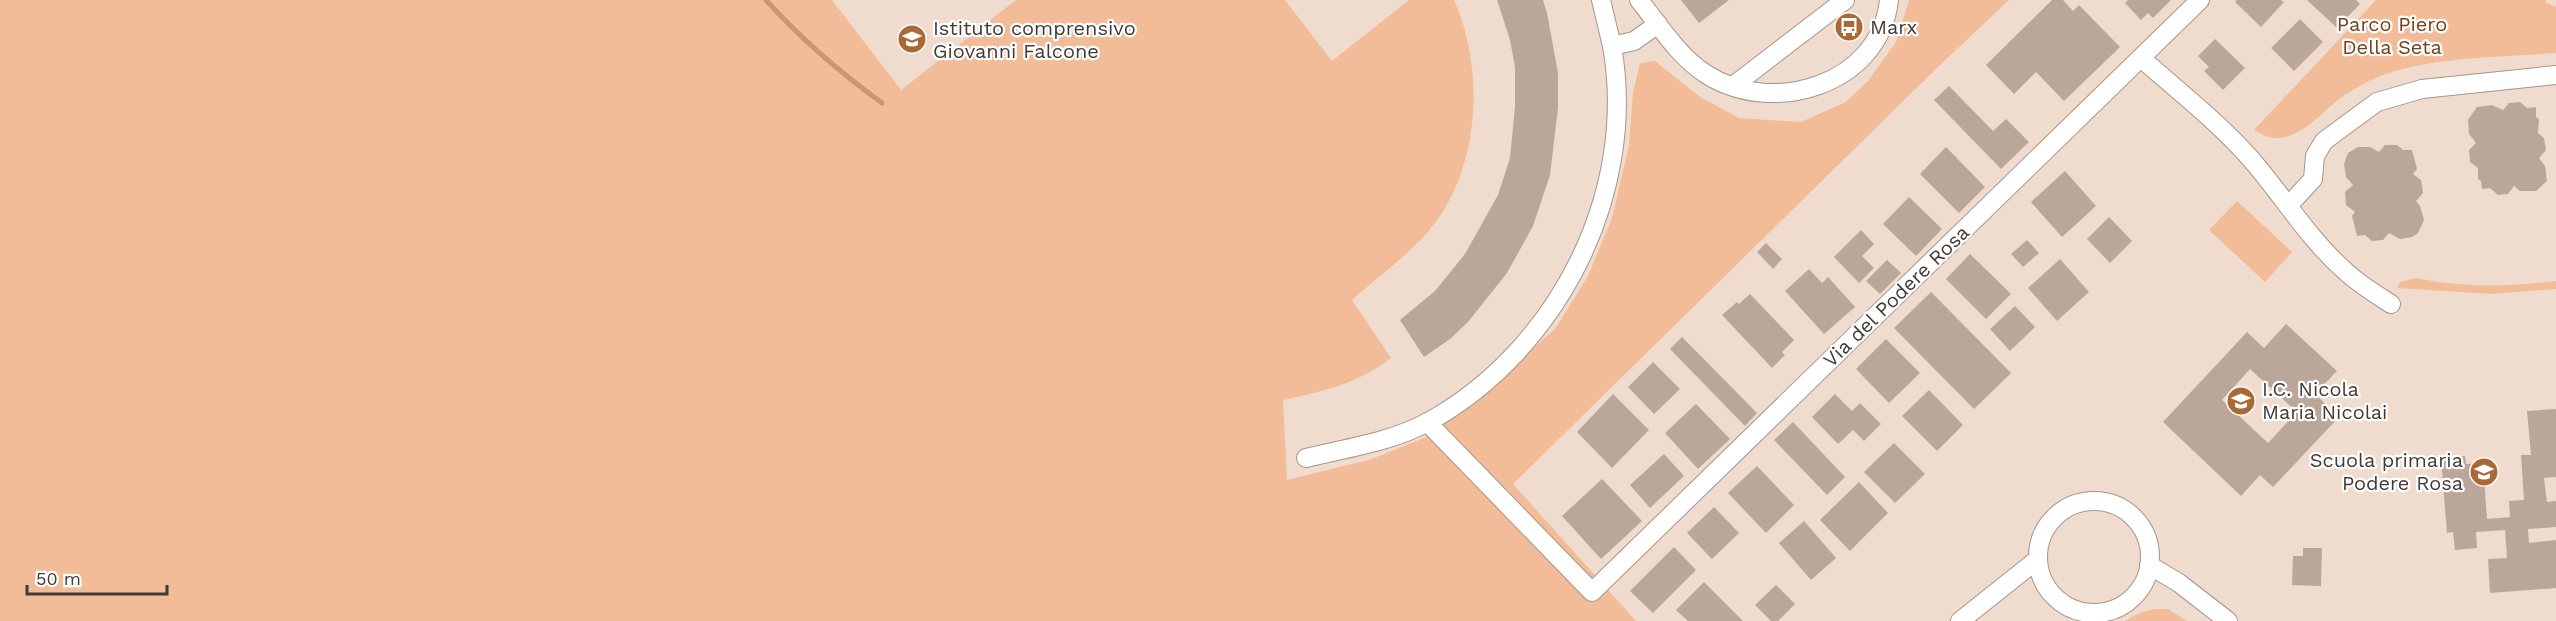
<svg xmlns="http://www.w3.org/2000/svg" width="2556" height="621" viewBox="0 0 2556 621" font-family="'Work Sans',sans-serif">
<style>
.green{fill:#f1bc97}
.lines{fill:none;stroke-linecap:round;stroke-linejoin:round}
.stream{stroke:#ca9671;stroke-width:5}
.building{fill:#baa79a;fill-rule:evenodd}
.minor-casing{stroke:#a89588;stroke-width:20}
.minor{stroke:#fff;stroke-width:18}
.labels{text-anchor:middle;stroke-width:4.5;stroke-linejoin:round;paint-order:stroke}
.park-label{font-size:20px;fill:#734117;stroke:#fff}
.poi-label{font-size:20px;fill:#423a35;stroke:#fff;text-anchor:start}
.street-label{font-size:20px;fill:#423a35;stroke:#fff}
</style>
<rect width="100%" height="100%" fill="#f0dcce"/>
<g class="green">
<path d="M 0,0 L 832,0 L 901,90 L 1016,0 L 1285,0 L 1332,61 L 1409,0 L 1454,0 C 1486,72 1480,173 1427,233 C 1408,255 1374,280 1352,300 L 1391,358 C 1359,383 1322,392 1283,400 L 1287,480 L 1372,459 L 1424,438 L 1453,418 L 1555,329 L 1588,276 L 1612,218 L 1629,145 L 1633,93 L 1640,63 L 1655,61 L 1700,97 L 1739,118 L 1801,122 L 1846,102 L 1868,81 L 1896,42 L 1909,0 L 2009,0 L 1939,66 L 1513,484 L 1636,621 L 0,621 Z"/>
<path d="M 2376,0 L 2546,0 L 2546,3 L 2556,7 L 2556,53 C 2497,58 2420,56 2367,82 C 2359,86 2351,91 2343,96 C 2322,111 2304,138 2275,138 C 2268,138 2260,133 2254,130 Z"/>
<polygon points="2237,201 2292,252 2265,282 2209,230"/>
<path d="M 2416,278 C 2463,288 2508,287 2556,281 L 2556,289 L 2493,294 L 2397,288 L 2400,282 Z"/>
<polygon points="2155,609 2168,609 2187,621 2125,621 2139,613"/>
</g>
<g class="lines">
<path class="stream" d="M 766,0 C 800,38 841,73 882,103"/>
</g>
<g class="building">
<polygon points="1497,0 1543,0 1547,13 1558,73 1558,108 1550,175 1533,226 1507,273 1468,322 1450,339 1424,357 1400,320 1435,291 1465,254 1498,195 1510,158 1515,107 1515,67 1510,40"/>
<polygon points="1681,0 1729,0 1699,23"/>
<polygon points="2052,0 2063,0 2073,11 2079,5 2120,47 2064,101 2036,72 2014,94 1986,65"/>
<polygon points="2128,0 2171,0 2153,18 2148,13 2141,20 2125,3"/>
<polygon points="2237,0 2281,0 2284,2 2261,27 2235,2"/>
<polygon points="2307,0 2356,0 2360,4 2337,28"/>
<polygon points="2300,19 2323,42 2294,71 2271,48"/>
<polygon points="2215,39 2245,68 2223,90 2204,71 2209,67 2198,56"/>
<polygon points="1949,86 1993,131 2006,119 2029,142 2001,169 1934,100"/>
<polygon points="2520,102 2527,108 2536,107 2536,117 2539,119 2538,133 2544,138 2546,150 2539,158 2545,166 2547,181 2536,191 2520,191 2514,186 2508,194 2498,195 2490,188 2482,189 2481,181 2478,179 2478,168 2470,162 2469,150 2476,143 2469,134 2468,120 2477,107 2492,105 2503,110 2509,103"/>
<polygon points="2385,145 2397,145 2403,150 2412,150 2417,169 2413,174 2421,180 2423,193 2416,201 2420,206 2424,220 2418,233 2412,237 2400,239 2389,233 2383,240 2372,241 2365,235 2357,236 2352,216 2355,212 2346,205 2345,192 2353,185 2346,177 2344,164 2348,153 2358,147 2370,147 2379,152"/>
<polygon points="1946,147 1985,187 1959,213 1920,174"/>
<polygon points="2065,171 2096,206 2062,237 2031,202"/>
<polygon points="1909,197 1942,229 1916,256 1883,224"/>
<polygon points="2109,217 2132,241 2110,263 2087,239"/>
<polygon points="1861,230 1874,244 1862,256 1874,268 1859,283 1834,257"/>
<polygon points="2027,240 2039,253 2023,267 2011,254"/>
<polygon points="1766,243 1782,259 1773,269 1757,252"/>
<polygon points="1970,254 2011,294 1986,319 1946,279"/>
<polygon points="2060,259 2089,292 2057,321 2028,288"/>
<polygon points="1887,260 1901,273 1880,294 1866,281"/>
<polygon points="1809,269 1822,283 1828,277 1855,307 1824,334 1785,291"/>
<polygon points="1931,292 2011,373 1974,409 1894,328"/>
<polygon points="1750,294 1794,340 1782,352 1785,355 1772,368 1722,315 1737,302 1739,304"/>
<polygon points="2015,306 2035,327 2010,351 1990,329"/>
<path d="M 2286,324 L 2337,371 L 2315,394 L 2339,417 L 2273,487 L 2260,475 L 2241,496 L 2163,422 L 2247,332 L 2264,348 ZM 2250,369 L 2297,412 L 2268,443 L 2222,400 Z"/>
<polygon points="1682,337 1757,413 1745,426 1670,349"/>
<polygon points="1886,339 1920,373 1889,403 1856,369"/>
<polygon points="1653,362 1680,389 1654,414 1628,387"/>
<polygon points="1929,390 1963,425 1937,451 1902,416"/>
<polygon points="1613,394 1649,430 1612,468 1577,432"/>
<polygon points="1835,394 1852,411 1860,403 1881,424 1864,441 1853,430 1838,444 1812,417"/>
<polygon points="1696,404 1730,439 1698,469 1665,433"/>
<polygon points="2556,409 2556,477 2544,478 2547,502 2556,501 2556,527 2528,529 2529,543 2556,540 2556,588 2490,593 2488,559 2507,558 2505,530 2476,532 2477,548 2455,550 2453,532 2447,533 2441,458 2465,456 2466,464 2483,463 2487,519 2510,517 2509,501 2524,500 2521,455 2531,455 2527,411"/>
<polygon points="1793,422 1845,477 1827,495 1774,440"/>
<polygon points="1894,443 1925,474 1895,503 1864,472"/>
<polygon points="1664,454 1684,476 1650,508 1630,485"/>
<polygon points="1757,466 1794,505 1766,533 1728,493"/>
<polygon points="1602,479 1642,521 1601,559 1562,516"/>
<polygon points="1859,482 1888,513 1850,551 1820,520"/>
<polygon points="1714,507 1739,533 1712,559 1687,533"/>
<polygon points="1804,521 1836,558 1811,580 1779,543"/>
<polygon points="1674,547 1696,570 1653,613 1630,591"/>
<polygon points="2303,548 2322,548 2321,586 2292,585 2293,556 2303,556"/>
<polygon points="1704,582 1743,621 1688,621 1676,610"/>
<polygon points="1776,585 1795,604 1778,621 1771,621 1755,605"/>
</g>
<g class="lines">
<g class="minor-casing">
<g id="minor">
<polyline points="1601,0 1612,46 1634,41 1658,24"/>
<path d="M 1639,0 C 1659,25 1678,56 1706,74 C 1772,117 1880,85 1889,0"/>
<path d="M 2141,58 C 2177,90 2217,121 2249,157 C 2281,193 2307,237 2343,269 C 2357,283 2374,293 2391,304"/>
<polyline points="1733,86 1845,0"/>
<polyline points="2288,206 2313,179 2315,156 2324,141 2377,102 2422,89 2556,75"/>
<polyline points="1427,422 1592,592 2200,0"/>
<path d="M 1306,458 C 1347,448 1391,442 1428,422 C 1558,350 1638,193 1612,46"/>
<circle cx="2094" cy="557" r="56"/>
<polyline points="2149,565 2179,583 2228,621"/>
<polyline points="1960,621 2038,559"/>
</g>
</g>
<use href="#minor" class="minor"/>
</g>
<defs>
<g id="bus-disc" transform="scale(1.5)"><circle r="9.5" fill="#aa6934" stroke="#fff"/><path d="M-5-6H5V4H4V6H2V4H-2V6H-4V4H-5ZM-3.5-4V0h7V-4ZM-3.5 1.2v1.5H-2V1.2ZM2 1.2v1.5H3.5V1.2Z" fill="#fff"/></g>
<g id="school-disc" transform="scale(1.5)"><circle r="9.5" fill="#aa6934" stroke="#fff"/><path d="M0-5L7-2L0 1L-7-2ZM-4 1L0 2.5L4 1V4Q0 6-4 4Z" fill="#fff"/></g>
</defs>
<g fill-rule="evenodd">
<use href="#bus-disc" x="1849" y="27"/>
<use href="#school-disc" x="912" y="39"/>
<use href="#school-disc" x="2241" y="401"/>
<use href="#school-disc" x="2484" y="472"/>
</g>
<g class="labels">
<g class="park-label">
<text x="2392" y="31">Parco Piero<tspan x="2392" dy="23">Della Seta</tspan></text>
</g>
<g class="poi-label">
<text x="1870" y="34">Marx</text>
<text x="933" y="35">Istituto comprensivo<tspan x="933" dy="23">Giovanni Falcone</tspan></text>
<text x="2262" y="396">I.C. Nicola<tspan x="2262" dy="23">Maria Nicolai</tspan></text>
<text x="2463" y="467" text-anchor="end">Scuola primaria<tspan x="2463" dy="23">Podere Rosa</tspan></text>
</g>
<g class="street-label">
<text transform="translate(1896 296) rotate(-44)" y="7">Via del Podere Rosa</text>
</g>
</g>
<path d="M27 585v9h140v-9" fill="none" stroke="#423a35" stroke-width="3"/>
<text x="36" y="585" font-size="18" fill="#423a35" stroke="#ffffff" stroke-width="4.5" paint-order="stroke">50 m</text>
</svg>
